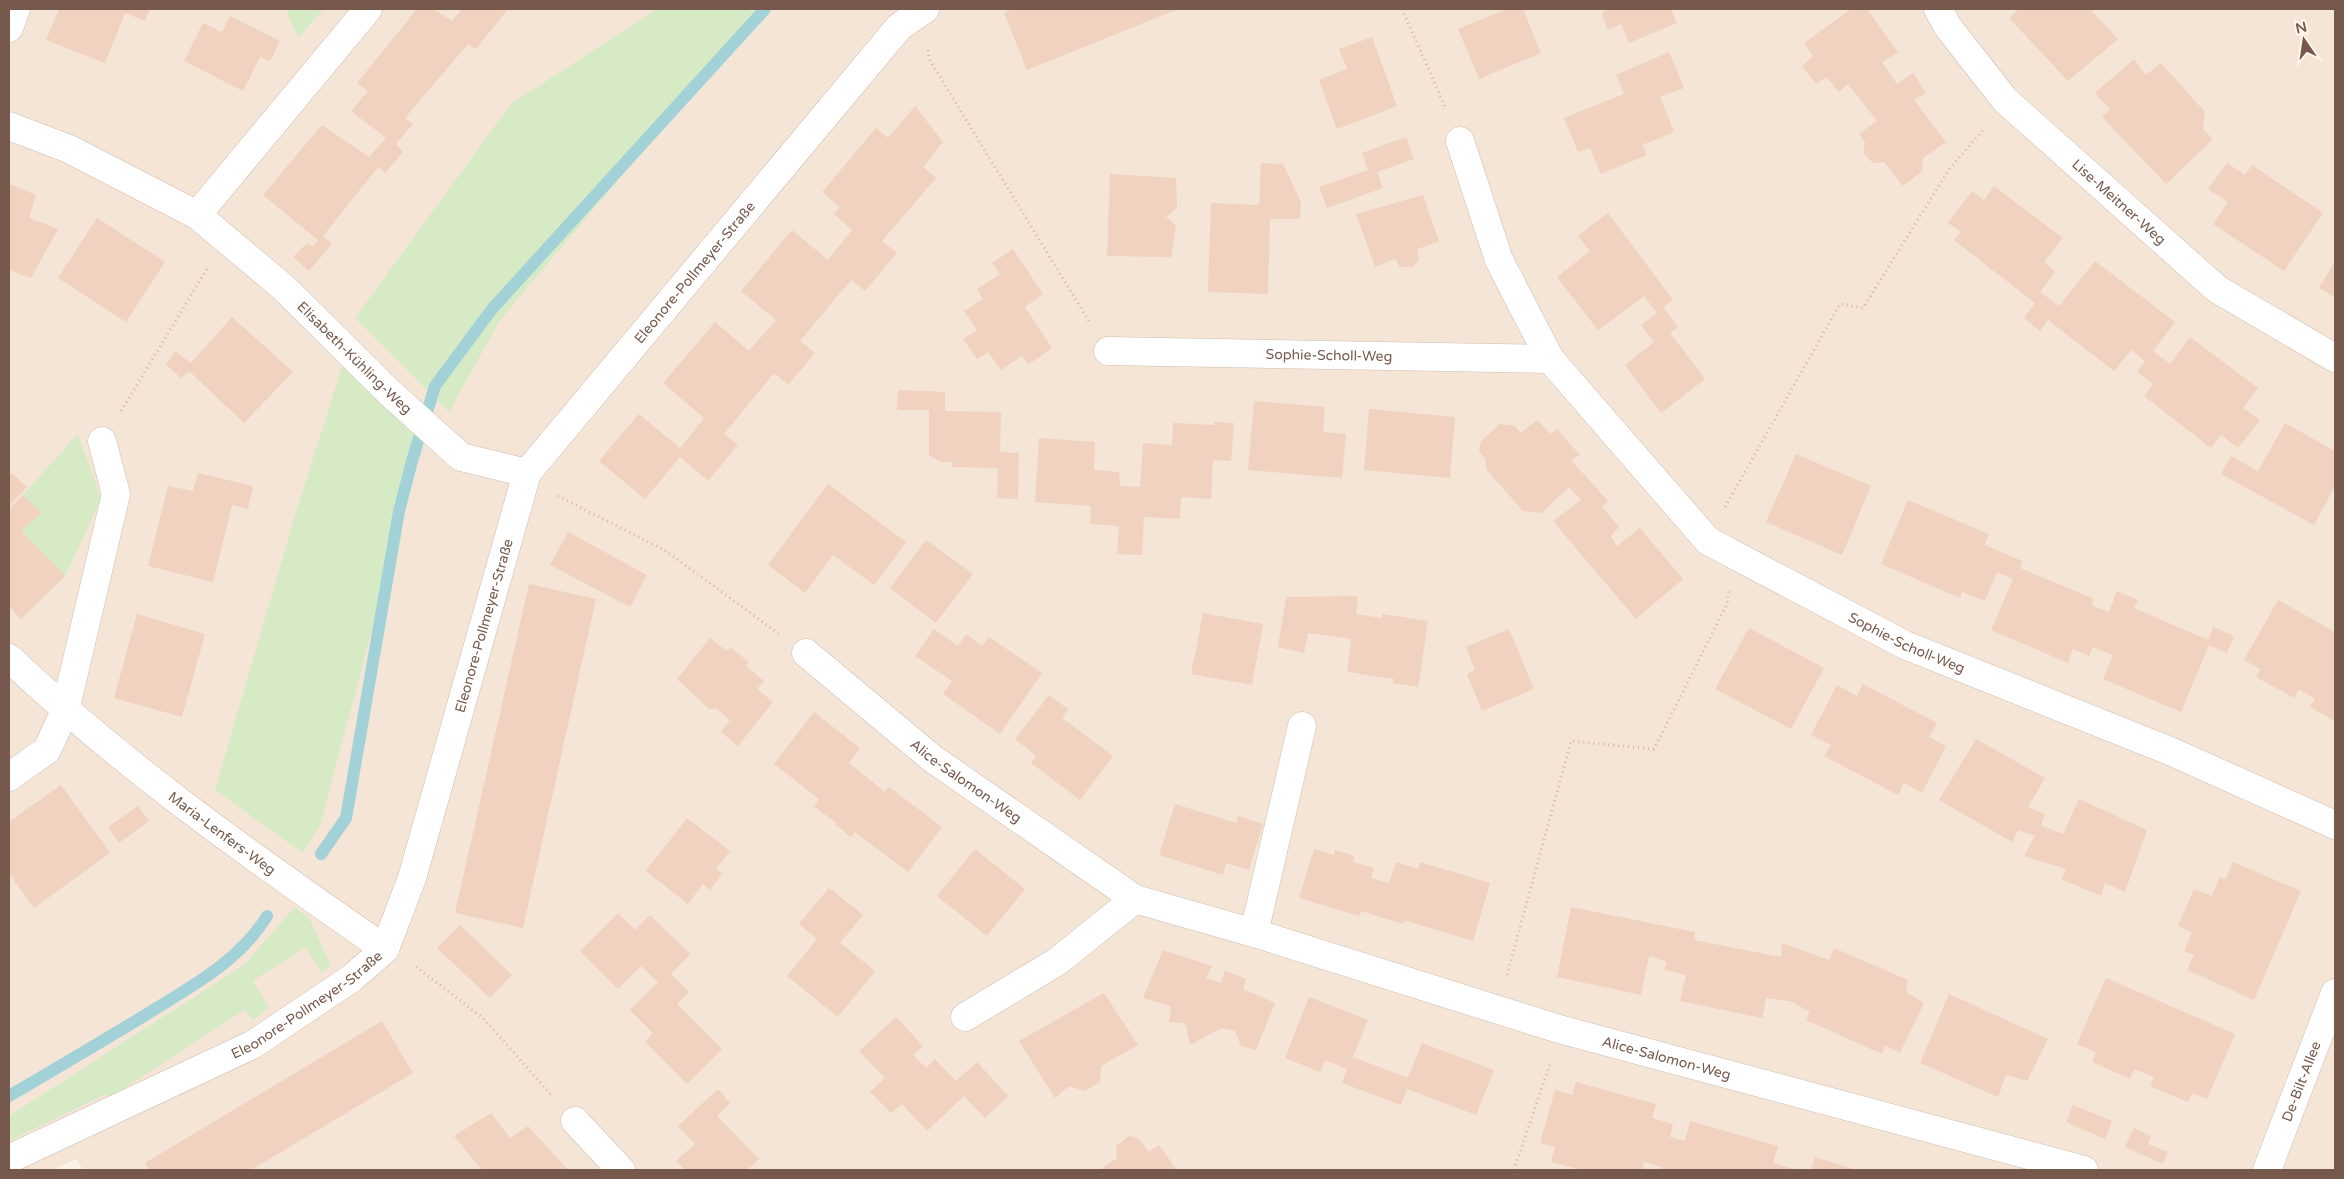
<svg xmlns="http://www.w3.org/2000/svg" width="2344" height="1179" viewBox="0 0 2344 1179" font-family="'Varela Round',sans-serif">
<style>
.residential{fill:#f4e5d6}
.green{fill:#d6eac6}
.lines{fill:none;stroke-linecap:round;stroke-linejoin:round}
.stream{stroke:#a2d2d8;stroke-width:12}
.building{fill:#f1d1c0}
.minor-casing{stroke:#d0bdb0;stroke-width:29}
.path{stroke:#d7b5a2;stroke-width:3;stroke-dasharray:1 4;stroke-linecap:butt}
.minor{stroke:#fff;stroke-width:28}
.labels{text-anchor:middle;stroke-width:4;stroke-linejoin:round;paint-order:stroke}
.street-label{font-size:14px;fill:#76594c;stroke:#fff8ee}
</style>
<rect width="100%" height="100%" fill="#fcf3e8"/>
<polygon class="residential" points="9,9 2335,9 2335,1170 83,1170 76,1159 53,1170 9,1170"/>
<g class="green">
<polygon points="286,9 324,9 298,38"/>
<polygon points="657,9 763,9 500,320 449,412 355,318 511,104"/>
<polygon points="343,364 422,441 320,825 303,853 215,790 296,512"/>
<polygon points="78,434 101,499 65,576 21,531 40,513 23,495"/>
<polygon points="295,907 310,920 331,966 322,973 305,947 253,981 269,1007 253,1020 244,1010 109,1098 106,1094 9,1141 9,1116 244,965"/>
</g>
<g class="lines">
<g class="stream">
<polyline points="321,854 346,818 399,511 412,461 435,386 492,309 765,9"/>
<path d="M 9,1096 C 55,1069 101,1042 147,1014 C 190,987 240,961 267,916"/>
</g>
</g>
<g class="building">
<polygon points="59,9 150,9 145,21 125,13 105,63 46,40"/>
<polygon points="417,9 433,9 452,21 462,9 508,9 476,49 468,44 405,118 413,124 396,144 403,152 385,173 378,167 323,236 332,244 309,271 293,257 307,243 313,247 318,240 263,195 322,125 369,157 386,138 351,111 368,91 357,83"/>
<polygon points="1014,9 1178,9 1027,70 1004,13"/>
<polygon points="1506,9 1523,9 1541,53 1479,79 1458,29"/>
<polygon points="1610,9 1671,9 1677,23 1629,43 1621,24 1608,30 1601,13"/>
<polygon points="1851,9 1867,9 1898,52 1882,62 1897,84 1913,73 1926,93 1914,100 1946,142 1923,158 1922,171 1903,186 1884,162 1873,163 1863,153 1865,142 1859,134 1877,121 1848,84 1839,92 1826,77 1816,84 1802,66 1813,56 1804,43"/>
<polygon points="2019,9 2090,9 2118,39 2068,81 2009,18"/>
<polygon points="230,16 280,41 270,61 260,57 243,91 184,61 203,23 222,32"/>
<polygon points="1372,37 1397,106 1337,129 1319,80 1347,69 1339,49"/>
<polygon points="1669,52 1684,88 1660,97 1674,132 1642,145 1647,155 1601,174 1590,148 1578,152 1564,118 1624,94 1616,75"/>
<polygon points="2134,59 2146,75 2161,63 2205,112 2203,129 2213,139 2166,184 2102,117 2110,109 2095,93"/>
<polygon points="915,106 943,142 923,167 936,178 882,241 897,253 865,291 851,280 800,341 815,353 788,385 774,373 724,434 738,445 708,481 680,457 645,499 599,461 639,414 680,448 704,418 663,383 715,322 749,351 776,320 741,291 792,230 828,260 852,230 834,214 840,207 822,192 876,128 888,138"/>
<polygon points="1406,137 1414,159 1377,172 1383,188 1327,208 1319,187 1368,170 1362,153"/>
<polygon points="1261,163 1283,164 1301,202 1300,219 1270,219 1268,294 1208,292 1211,203 1259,205"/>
<polygon points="2227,163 2245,175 2252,165 2323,213 2284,271 2213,224 2228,202 2208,189"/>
<polygon points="1110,174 1176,178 1177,208 1166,217 1176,225 1171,257 1107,256"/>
<polygon points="9,184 36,195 29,218 58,229 31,278 9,270"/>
<polygon points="1994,186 2063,238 2044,262 2055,272 2040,292 2059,306 2095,261 2175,322 2153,351 2170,364 2190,337 2258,388 2243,408 2260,420 2238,448 2221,435 2211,448 2144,396 2153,384 2137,372 2145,361 2131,350 2114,371 2048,320 2040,331 2024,318 2035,303 1954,240 1961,232 1948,223 1972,191 1984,200"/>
<polygon points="1423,195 1439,242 1417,249 1419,259 1413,267 1400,267 1395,259 1375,267 1356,214"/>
<polygon points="1608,213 1673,300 1663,307 1678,327 1670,333 1705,379 1661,413 1625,365 1654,342 1641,325 1657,313 1644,296 1598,330 1557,277 1590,251 1578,236"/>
<polygon points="97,218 165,262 126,322 58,278"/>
<polygon points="1013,249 1043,294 1025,307 1052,348 1028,365 1022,356 1001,370 988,352 977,359 963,339 977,330 964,311 983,299 977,289 1000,274 992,263"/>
<polygon points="2335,261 2335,297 2319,288"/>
<polygon points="232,317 293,372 244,423 189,371 181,378 166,365 175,351 191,363"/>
<polygon points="898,390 945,392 945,411 1001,412 1000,452 1019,453 1018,499 997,498 998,468 952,467 953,462 941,462 929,455 929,410 897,410"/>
<polygon points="1254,401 1325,407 1323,432 1346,434 1342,478 1248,470"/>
<polygon points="1369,409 1455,417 1450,478 1364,470"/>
<polygon points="1537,420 1551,434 1557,429 1580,455 1571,460 1608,501 1602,507 1619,527 1611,536 1617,546 1640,528 1683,579 1636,619 1553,521 1581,500 1569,487 1541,513 1523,511 1486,469 1486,459 1479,451 1481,441 1500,424 1515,426 1521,433"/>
<polygon points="1214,422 1234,423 1231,461 1213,460 1211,499 1181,497 1180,519 1144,517 1142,555 1117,554 1119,526 1090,524 1091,506 1035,502 1039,438 1095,442 1094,470 1119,472 1120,486 1140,487 1143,443 1172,445 1173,423 1214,425"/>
<polygon points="2285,423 2335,451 2335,486 2314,525 2221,474 2231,456 2258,471"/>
<polygon points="1796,454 1871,486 1842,555 1766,522"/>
<polygon points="12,473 27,487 9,506 9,476"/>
<polygon points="198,473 253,486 248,509 232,505 213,582 148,566 168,486 193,491"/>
<polygon points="828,484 906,542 874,585 833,555 805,593 768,565"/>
<polygon points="23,495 41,513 21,531 65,576 21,619 9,607 9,509"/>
<polygon points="1908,500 1989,534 1985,545 2022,561 2020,568 2094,599 2091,605 2109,612 2117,591 2138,600 2134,608 2208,640 2213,627 2234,636 2227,653 2209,645 2181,712 2103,679 2113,655 2093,647 2089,656 2073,649 2068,663 1991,630 2013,579 1997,572 1985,601 1962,592 1960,598 1881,564"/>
<polygon points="568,532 647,575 630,607 550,565"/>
<polygon points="926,540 973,574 936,623 890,588"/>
<polygon points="529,584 596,599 523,928 455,913"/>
<polygon points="1358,596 1356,614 1382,618 1382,614 1428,621 1418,687 1393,683 1394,679 1347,672 1351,639 1308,633 1304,653 1278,647 1286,597"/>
<polygon points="2278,600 2335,632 2335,721 2310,707 2315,699 2299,689 2294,698 2256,677 2260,669 2244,660"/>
<polygon points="1203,613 1263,624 1252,685 1191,674"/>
<polygon points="137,614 205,634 182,717 114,698"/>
<polygon points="1749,628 1824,668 1791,729 1715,689"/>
<polygon points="934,629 958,646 966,634 982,646 989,637 1042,673 1000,734 943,694 952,681 915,656"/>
<polygon points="1509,629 1534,689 1482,711 1467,674 1475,670 1466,647"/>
<polygon points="710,638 727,651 730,647 749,662 746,666 764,681 757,689 773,702 738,746 721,732 730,720 717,709 709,709 677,679"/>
<polygon points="1863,684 1937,723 1929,737 1946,746 1922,793 1904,783 1898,795 1824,756 1831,745 1811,735 1837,685 1857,696"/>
<polygon points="1049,695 1068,709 1062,718 1113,756 1080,800 1031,763 1036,756 1015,739"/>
<polygon points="814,712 860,748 849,763 885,792 889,787 942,827 908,872 855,832 851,837 835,824 836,823 814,806 819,799 774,764"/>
<polygon points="1976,739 2045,778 2028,807 2045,814 2041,826 2063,834 2079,799 2147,830 2125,892 2105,883 2101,896 2061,879 2066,869 2024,856 2035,836 2018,830 2012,842 1939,800"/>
<polygon points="61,785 110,853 34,908 9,873 9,822"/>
<polygon points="1175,804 1236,823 1238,816 1263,824 1249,870 1226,863 1223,875 1159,855"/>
<polygon points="138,806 149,821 119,843 108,827"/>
<polygon points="687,818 730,851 716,869 722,874 710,890 703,884 688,904 646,871"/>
<polygon points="975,849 1025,889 987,936 937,896"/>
<polygon points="1314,849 1334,855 1335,850 1355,856 1353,862 1374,868 1371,878 1389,883 1396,862 1418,869 1420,862 1490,883 1473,941 1404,920 1403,924 1361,911 1359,916 1299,898"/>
<polygon points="2233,862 2301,891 2254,1000 2187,970 2194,955 2184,951 2192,932 2178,926 2194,889 2212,896 2220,877 2226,879"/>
<polygon points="829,888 863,915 840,943 875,971 838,1017 787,976 817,939 799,924"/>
<polygon points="1571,907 1695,932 1694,940 1781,957 1782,943 1829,960 1834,948 1908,980 1906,992 1924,1003 1900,1053 1885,1045 1882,1054 1806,1020 1810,1012 1790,1001 1766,998 1762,1018 1680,1001 1686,975 1664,970 1667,962 1649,956 1641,995 1557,977"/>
<polygon points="618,913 635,930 650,915 690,954 671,974 689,992 677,1004 722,1049 687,1084 645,1042 653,1033 630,1010 658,982 641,966 618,989 580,951"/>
<polygon points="460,925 512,975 490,998 437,948"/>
<polygon points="1163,950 1212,966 1206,978 1221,983 1225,971 1246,979 1243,989 1275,1003 1256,1050 1241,1046 1235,1031 1221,1028 1190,1045 1185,1023 1169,1022 1171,1006 1143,998"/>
<polygon points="2106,978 2235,1034 2207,1099 2192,1093 2188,1102 2150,1086 2154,1077 2134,1069 2130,1079 2092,1062 2096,1052 2077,1044"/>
<polygon points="1104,993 1138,1045 1101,1066 1100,1082 1085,1091 1069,1086 1055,1098 1019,1041"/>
<polygon points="1949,994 2048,1039 2027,1081 2006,1075 1998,1097 1920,1063"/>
<polygon points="1309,997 1368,1020 1353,1057 1408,1078 1422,1043 1494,1070 1476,1115 1407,1089 1401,1105 1342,1083 1347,1069 1325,1060 1320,1072 1285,1058"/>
<polygon points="896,1017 923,1046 913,1055 926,1068 935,1059 956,1081 977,1062 1008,1096 985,1118 964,1096 927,1131 902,1104 891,1113 870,1092 885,1078 859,1051"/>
<polygon points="382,1021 413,1073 251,1170 149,1170 145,1163"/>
<polygon points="1576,1082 1656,1104 1652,1118 1673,1124 1670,1137 1685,1141 1690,1121 1778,1146 1773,1163 1797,1170 1661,1170 1662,1167 1644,1162 1642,1170 1581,1170 1551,1162 1555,1147 1540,1143 1555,1090 1572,1095"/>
<polygon points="718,1089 730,1103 717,1116 759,1159 747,1170 685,1170 676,1161 695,1144 678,1126"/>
<polygon points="2073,1105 2112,1121 2105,1139 2066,1122"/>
<polygon points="491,1113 510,1138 528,1126 568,1170 482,1170 454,1136"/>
<polygon points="2134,1128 2151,1136 2148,1144 2168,1152 2163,1164 2125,1147"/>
<polygon points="1129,1136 1138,1138 1149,1152 1159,1145 1177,1170 1100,1170 1117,1158 1116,1146"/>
<polygon points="1815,1157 1857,1170 1811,1170"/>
</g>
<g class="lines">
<g class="minor-casing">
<g id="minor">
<path id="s1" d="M 1938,9 L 1948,27 L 2005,100 L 2217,289 L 2335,358"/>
<polyline points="9,28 16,9"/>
<path id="s2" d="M 9,126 L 69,149 L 197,215 L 284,288 L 390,393 L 461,457 L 527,473"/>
<path id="s3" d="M 1460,141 L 1499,260 L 1550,359 L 1708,541 L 1905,645 L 2170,751 L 2335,825"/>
<polyline points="197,215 368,9"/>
<path id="s4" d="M 1108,351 L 1550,359"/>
<path id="s5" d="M 806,653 L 933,759 L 1135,899 L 1254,933 L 1559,1029 L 2084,1170"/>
<path id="s6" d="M 9,658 C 124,767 255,859 385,949"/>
<polyline points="9,777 47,750 65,711 116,494 102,441"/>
<polyline points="1254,933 1302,726"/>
<polyline points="965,1017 1058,961 1135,899"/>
<polyline points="575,1121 621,1170"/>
<path id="s7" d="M 9,1159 L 252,1045 L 352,978 L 385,949 L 412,878 L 527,473 L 899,27 L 925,9"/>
<path id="s8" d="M 2267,1170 L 2335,993"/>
</g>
</g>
<g class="path">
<polyline points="1402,9 1446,109"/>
<polyline points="928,50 929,59 1090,323"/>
<polyline points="121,411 207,269"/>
<polyline points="558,496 666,551 779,634"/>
<polyline points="1725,507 1840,304 1863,308 1950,168 1985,128"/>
<polyline points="416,967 483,1018 552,1096"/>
<polyline points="1507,975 1571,741 1654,749 1727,604 1729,591"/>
<polyline points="1514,1170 1550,1064"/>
</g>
<use href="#minor" class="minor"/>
</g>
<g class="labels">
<g class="street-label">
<text dy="5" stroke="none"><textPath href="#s1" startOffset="266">Lise-Meitner-Weg</textPath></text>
<text dy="5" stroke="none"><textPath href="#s7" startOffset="1191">Eleonore-Pollmeyer-Straße</textPath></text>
<text dy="5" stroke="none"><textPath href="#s4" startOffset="221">Sophie-Scholl-Weg</textPath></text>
<text dy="5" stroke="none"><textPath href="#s2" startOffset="421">Elisabeth-Kühling-Weg</textPath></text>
<text dy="5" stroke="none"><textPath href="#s7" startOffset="771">Eleonore-Pollmeyer-Straße</textPath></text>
<text dy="5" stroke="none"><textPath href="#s3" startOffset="701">Sophie-Scholl-Weg</textPath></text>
<text dy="5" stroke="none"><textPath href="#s5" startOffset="205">Alice-Salomon-Weg</textPath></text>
<text dy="5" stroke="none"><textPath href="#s6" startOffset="276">Maria-Lenfers-Weg</textPath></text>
<text dy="5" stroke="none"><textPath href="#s7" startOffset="336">Eleonore-Pollmeyer-Straße</textPath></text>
<text dy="5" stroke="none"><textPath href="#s5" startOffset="966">Alice-Salomon-Weg</textPath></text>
<text dy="5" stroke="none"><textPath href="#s8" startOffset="95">De-Bilt-Allee</textPath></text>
</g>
</g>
<rect width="2344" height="1179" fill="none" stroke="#76594c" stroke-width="20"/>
<g transform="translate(2304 40) rotate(347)" stroke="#fff8ee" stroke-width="4" paint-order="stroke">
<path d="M0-4L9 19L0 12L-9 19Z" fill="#76594c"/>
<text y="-8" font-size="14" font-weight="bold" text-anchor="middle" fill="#76594c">N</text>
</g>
</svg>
